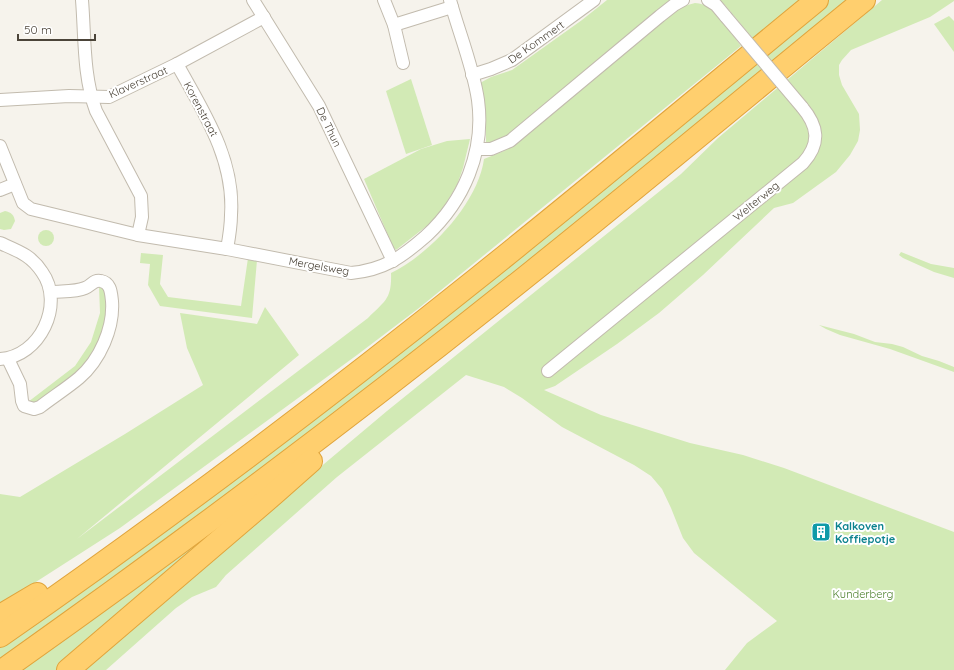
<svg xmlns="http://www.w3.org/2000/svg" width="954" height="670" viewBox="0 0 954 670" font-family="Quicksand,sans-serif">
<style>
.green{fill:#d2eab5}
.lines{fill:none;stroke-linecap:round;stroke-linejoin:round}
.street-casing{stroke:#c2bbae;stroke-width:14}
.highway-casing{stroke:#e0a43c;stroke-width:24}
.street{stroke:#fff;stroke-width:12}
.highway{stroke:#ffcf6e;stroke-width:22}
.street-bridge-casing{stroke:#c2bbae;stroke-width:14;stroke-linecap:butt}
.street-bridge{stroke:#fff;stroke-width:12}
.labels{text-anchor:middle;stroke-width:4;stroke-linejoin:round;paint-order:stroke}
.street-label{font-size:11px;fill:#4b4439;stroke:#fff}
.culture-label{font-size:11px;font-weight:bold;fill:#0d838f;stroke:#fff;text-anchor:start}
.park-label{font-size:11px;fill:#4a7f2a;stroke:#fff}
</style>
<rect width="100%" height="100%" fill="#f6f3ec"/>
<g class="green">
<polygon points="607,0 673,0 514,136 493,144 486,143 486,122 480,83 491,77 512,70 582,20"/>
<polygon points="719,0 803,0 754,40 725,5"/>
<polygon points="826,0 854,0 477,310 0,665 0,643"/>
<polygon points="882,0 954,0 954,1 930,17 851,50 842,60 839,65 839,75 842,85 859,114 860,130 858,141 850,155 836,172 793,203 774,208 703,275 659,313 617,344 555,386 544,390 601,415 690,443 743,455 784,468 954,532 954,670 725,670 747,643 777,621 694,553 683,538 671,508 662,489 651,476 634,465 562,427 522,398 504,387 466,375 337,477 226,575 216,587 192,597 176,608 106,670 79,670 387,411 681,174 718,138"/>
<path d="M 695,3 C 717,4 729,30 741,46 L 419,308 L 357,355 L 120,528 L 0,605 L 0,494 L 20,497 L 125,434 L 203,385 L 187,348 L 180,313 L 257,324 L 265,307 L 299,355 L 77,539 L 368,318 C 385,301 392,299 391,273 C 430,254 478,203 484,159 L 504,151 L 517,143 L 669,14 L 684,6 Z"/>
<polygon points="949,16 954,21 954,52 934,24"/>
<polygon points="411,79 432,145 406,154 386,91"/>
<polygon points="470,139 463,168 457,185 445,205 433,221 396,250 393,247 364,179 421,149 447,141"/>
<path d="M 5,211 C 11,212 14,215 15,221 L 11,229 L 4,230 L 0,229 L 0,213 Z"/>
<circle cx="46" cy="238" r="8"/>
<polygon points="901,252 931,264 954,268 954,278 934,272 903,258 899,255"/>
<polygon points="141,253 163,255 160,284 168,297 241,306 248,258 257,260 252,318 160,306 148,285 150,264 140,263"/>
<polygon points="99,286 105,288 107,291 106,328 98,347 85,366 36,405 28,402 75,366 91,342 100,313"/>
<polygon points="819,325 854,334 875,342 892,344 903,347 922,356 939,361 954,367 954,372 890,349 840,335 826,329"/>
<polygon points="236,515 62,670 20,670"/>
</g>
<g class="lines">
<g class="street-casing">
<g id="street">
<path d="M 82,0 C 85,37 83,76 96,111 L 141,196 L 142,217 L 138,235"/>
<polyline points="253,0 319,106 393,261"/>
<polyline points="384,0 394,25 403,63"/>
<polyline points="708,0 716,5 726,17"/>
<polyline points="394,25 452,7"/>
<path d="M 177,64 C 203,111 235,159 231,215 C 231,227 229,238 227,249"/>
<polyline points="472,75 491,69 512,60 594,0"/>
<polyline points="0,100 69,96 109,97 177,64 264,17"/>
<path d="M 0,146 L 23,203 L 31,209 L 138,235 L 227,249 L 351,273 C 384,270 402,257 426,236 C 464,201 485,152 478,100 C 473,66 459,33 450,0"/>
<polyline points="477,149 491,149 510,141 660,16 674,5 683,0"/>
<polyline points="0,190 15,184"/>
<path d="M 0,243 C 18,251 31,255 42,272 C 65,304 40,357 0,359"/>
<path d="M 8,359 L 20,384 L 22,401 L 24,406 L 34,409 L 40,407 C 53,397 67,388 79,378 C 100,360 114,328 112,301 C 111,293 111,283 101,281 C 94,279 91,286 85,288 C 76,292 62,291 52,292"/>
<path d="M 548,371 L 803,163 C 821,143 818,126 802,107"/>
</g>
</g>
<g class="highway-casing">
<g id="highway">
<polyline points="0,616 37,594"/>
<path d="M 0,636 C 164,522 323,402 479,277 C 593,186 705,92 817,0"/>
<path d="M 3,670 C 184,542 361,409 533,271 C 644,182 754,90 864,0"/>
<polyline points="68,670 275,493 311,461"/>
</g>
</g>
<use href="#street" class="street"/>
<use href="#highway" class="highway"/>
<g class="street-bridge-casing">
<polyline id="street-bridge" points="726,17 802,107"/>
</g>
<use href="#street-bridge" class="street-bridge"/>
</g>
<defs>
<g id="building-square" transform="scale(1)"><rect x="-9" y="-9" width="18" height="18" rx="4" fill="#0f9aa8" stroke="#fff"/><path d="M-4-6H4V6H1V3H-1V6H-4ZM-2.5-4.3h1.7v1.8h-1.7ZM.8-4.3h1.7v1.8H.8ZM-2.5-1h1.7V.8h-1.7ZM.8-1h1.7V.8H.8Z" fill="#fff"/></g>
</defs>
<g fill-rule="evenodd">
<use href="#building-square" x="821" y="532"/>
</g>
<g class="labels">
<g class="street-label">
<text transform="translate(536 42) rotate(-35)" y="4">De Kommert</text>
<text transform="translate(138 82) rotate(-24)" y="4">Klaverstraat</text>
<text transform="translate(201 109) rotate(62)" y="4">Korenstraat</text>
<text transform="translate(329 127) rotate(64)" y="4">De Thun</text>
<text transform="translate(756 201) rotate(-39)" y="4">Welterweg</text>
<text transform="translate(319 266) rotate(10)" y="4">Mergelsweg</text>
</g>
<g class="culture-label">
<text x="835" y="530">Kalkoven<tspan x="835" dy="13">Koffiepotje</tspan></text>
</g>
<g class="park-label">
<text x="863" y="598">Kunderberg</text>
</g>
</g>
<path d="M18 34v6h77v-6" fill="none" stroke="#4b4439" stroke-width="2"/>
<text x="24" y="34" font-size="12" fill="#4b4439" stroke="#ffffff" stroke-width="3" paint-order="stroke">50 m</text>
</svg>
